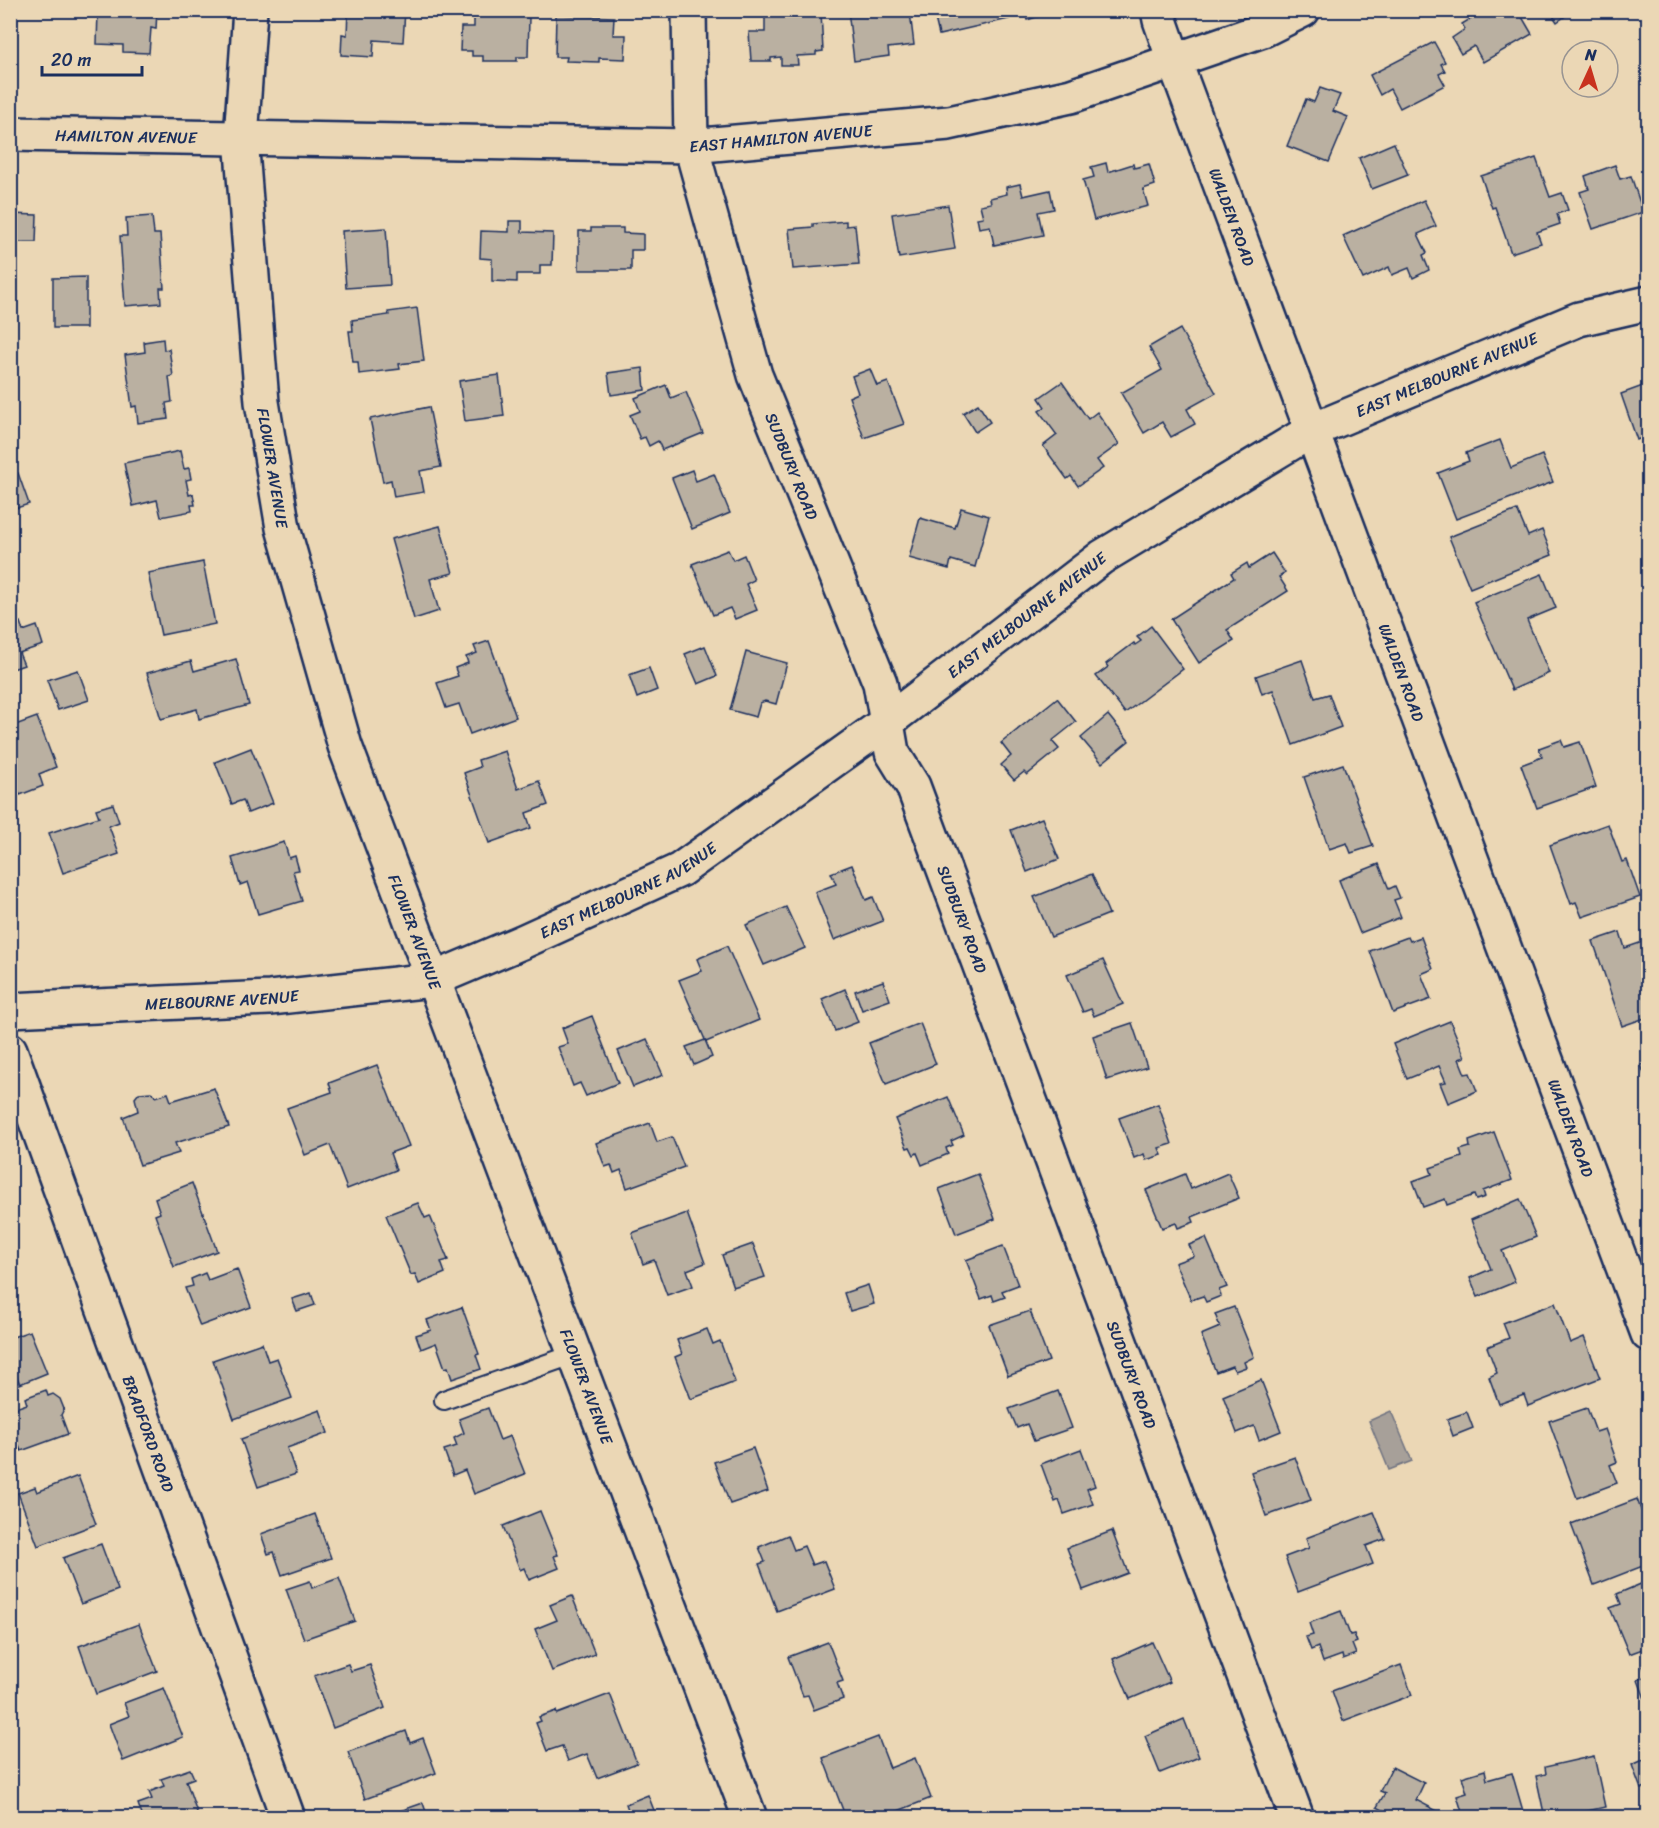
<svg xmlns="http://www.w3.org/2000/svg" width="1659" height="1828" viewBox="0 0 1659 1828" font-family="Sriracha,sans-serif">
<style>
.water{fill:#a7a099;stroke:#6f7381;stroke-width:1.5}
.building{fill:#bab0a1;stroke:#1b2f5e;stroke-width:1.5}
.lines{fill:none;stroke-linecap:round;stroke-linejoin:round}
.service-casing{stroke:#1b2f5e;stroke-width:22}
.minor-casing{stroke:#1b2f5e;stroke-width:38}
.tertiary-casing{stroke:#1b2f5e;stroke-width:38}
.service{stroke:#ebd7b5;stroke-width:18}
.minor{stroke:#ebd7b5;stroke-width:33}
.tertiary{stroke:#ebd7b5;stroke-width:33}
.labels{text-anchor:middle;stroke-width:5;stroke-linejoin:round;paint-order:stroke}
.street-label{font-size:16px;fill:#1b2f5e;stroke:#ebd7b5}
</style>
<rect width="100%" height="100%" fill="#ebd7b5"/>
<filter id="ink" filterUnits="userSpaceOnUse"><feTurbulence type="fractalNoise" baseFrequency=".0167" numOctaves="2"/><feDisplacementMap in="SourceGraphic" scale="12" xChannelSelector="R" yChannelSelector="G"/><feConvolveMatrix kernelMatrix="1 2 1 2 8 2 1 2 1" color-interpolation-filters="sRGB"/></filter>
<g filter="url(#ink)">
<polygon class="water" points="1391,1411 1412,1461 1389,1470 1369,1421"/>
<g class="building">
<polygon points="114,10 157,10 156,29 151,28 149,53 123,52 123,45 97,44 98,11"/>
<polygon points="348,10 405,10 403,42 374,40 373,57 341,55 342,34 347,35"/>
<polygon points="848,10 900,10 900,13 910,12 914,45 888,48 889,56 854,61"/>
<polygon points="933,10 1007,10 1009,19 939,35"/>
<polygon points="1024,10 1058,10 1027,20"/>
<polygon points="1485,10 1518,10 1532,34 1483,62 1474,46 1461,54 1452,38 1465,29 1462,24"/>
<polygon points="1549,10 1574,10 1557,22"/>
<polygon points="821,12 823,51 816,52 816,55 797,56 798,65 781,65 781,57 771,58 771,61 751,61 749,32 765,32 765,15"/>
<polygon points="556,15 614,17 613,35 626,35 625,59 599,58 599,62 566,61 567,57 555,57"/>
<polygon points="474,16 529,17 528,57 517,57 517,61 483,61 483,56 472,56 472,51 460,51 461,27 474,27"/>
<polygon points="1434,42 1445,62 1441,64 1445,71 1439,74 1445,85 1400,108 1390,89 1380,95 1370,75"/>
<polygon points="1320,88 1340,95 1333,111 1348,117 1329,162 1287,146 1306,99 1314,102"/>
<polygon points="1394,143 1408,175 1372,189 1359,158"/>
<polygon points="1536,158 1550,197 1562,193 1568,210 1557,214 1560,224 1537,232 1541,243 1511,253 1495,207 1492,208 1481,176"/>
<polygon points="1106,163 1108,172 1133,164 1134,168 1149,164 1155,185 1143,189 1148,206 1094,220 1083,180 1094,177 1091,167"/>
<polygon points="1615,165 1620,179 1631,176 1643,212 1593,229 1580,192 1589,189 1585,176"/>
<polygon points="1020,184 1023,196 1050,190 1054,209 1038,212 1043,235 994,245 990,226 979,228 977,218 983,217 980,205 991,203 990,198 1007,194 1006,187"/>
<polygon points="1424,200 1436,226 1418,234 1427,253 1423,255 1429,270 1413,278 1409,268 1392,275 1389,267 1363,279 1343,236"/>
<polygon points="948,205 955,249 899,258 892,214"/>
<polygon points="10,214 37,215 36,242 18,242 17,258 13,258 12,278 10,278"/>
<polygon points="152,216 154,234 160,234 164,288 160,288 161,303 125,306 120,236 127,236 126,218"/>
<polygon points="509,221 522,221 522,232 553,233 552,265 540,265 540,274 517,274 517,282 492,281 492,259 480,258 481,231 509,232"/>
<polygon points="846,221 846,226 855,225 859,264 793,269 789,229 813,227 813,224"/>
<polygon points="386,228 390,285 346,288 342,231"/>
<polygon points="591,228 623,228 623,233 643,234 643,250 631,250 631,270 579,270 579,231 591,231"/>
<polygon points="86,277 86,328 53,328 53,278"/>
<polygon points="417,308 424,361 399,364 400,369 359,374 358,362 353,362 349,331 353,331 352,320 389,315 388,312"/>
<polygon points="1180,329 1216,393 1187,409 1195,424 1171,437 1162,422 1144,433 1121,393 1162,370 1149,347"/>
<polygon points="163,339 164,350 169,349 173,376 169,377 172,402 166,403 168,419 138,423 136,406 132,407 125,355 145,352 144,342"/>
<polygon points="643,368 645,390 611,395 608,373"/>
<polygon points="870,369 877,386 888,382 904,424 864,438 849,397 858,393 852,376"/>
<polygon points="499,375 504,416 465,421 459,381"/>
<polygon points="1062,382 1088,419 1097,412 1119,444 1097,460 1103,468 1078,486 1071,476 1067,479 1043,446 1057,435 1039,411 1045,407 1039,398"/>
<polygon points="1648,384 1648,435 1637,440 1621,394"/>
<polygon points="666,385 671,398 686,392 703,433 662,450 658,441 649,446 645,437 640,439 630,415 640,411 635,398"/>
<polygon points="978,404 990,422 975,432 963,413"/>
<polygon points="429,407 441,467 420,471 424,492 394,497 391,480 383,482 370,419"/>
<polygon points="1500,440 1511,468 1542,455 1553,482 1456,519 1438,473 1469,461 1466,453"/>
<polygon points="180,451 184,469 189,468 191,479 186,480 189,495 193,494 195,505 191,505 192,511 161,517 157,500 133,506 124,463"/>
<polygon points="692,470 696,481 714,474 730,513 692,529 672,478"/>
<polygon points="18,473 29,504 10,510 10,476"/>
<polygon points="961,508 989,516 975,567 951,560 949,569 909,558 920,518 955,528"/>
<polygon points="1517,510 1528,536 1542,530 1552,555 1470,588 1449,537"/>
<polygon points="440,526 453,573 430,579 439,611 414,619 391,539"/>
<polygon points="728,550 733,560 744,555 754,580 746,584 757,610 735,619 730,608 713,615 692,564"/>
<polygon points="1272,553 1285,573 1279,577 1288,591 1227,630 1234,641 1199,663 1171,619 1234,578 1231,573 1247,563 1249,568"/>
<polygon points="203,562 215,624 161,635 148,573"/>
<polygon points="1542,574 1556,608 1527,620 1549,673 1512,690 1474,602"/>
<polygon points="20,622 23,631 37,626 43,645 19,653 24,665 10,670 10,626"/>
<polygon points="1151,626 1183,669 1125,713 1096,676 1108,667 1106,664 1134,643 1135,645 1141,641 1137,637"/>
<polygon points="489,641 516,717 470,734 459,704 446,708 437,683 458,676 455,668 468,663 466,657 477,653 474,646"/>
<polygon points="705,646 717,676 698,684 685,654"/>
<polygon points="746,652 787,663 776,704 765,701 760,703 756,717 730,710"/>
<polygon points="236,659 249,705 199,719 197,709 161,719 147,673 191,661 194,671"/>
<polygon points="1302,660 1315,698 1329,694 1341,727 1293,745 1273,690 1262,694 1256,676"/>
<polygon points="649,668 657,690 637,698 629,675"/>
<polygon points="78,670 89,700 58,710 47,680"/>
<polygon points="1057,698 1076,722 1052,741 1059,749 1027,775 1024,772 1014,780 1001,765 1011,756 1001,743"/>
<polygon points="1108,715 1129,741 1102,763 1081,738"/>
<polygon points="37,717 56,767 39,774 43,786 20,795 10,772 10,727"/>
<polygon points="1561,740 1564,747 1580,742 1596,787 1537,808 1521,765 1542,757 1539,748"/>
<polygon points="251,748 273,803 248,813 243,800 232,804 215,762"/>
<polygon points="505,751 518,789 539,781 548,805 526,813 531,828 489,843 464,773 480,767 478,760"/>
<polygon points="1343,764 1373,846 1351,853 1347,843 1329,849 1304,777"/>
<polygon points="113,804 119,822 109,826 119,854 63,873 49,833 99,817 96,809"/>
<polygon points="1042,818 1059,859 1027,872 1011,830"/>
<polygon points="1608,824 1622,862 1627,860 1640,897 1582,917 1576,902 1571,904 1550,845"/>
<polygon points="284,842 289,858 295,856 299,870 293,871 302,901 258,914 248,882 240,885 232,858"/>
<polygon points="1379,864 1389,889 1395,886 1400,898 1394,900 1401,917 1360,933 1339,880"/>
<polygon points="852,865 866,900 873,897 883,921 834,940 815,892 836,884 831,873"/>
<polygon points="1092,874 1109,914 1051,937 1034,897"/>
<polygon points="786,907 805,948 764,965 746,925"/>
<polygon points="1620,932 1625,948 1648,940 1648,1017 1622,1026 1593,941"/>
<polygon points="1408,937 1410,941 1421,937 1433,969 1421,974 1431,999 1393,1013 1370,951"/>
<polygon points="727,946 759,1020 706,1042 679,980 702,971 697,959"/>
<polygon points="1103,960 1123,1004 1094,1016 1091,1009 1083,1012 1067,975"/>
<polygon points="883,981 890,1000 862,1010 855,991"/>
<polygon points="845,989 858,1022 835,1031 822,999"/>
<polygon points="592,1016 618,1083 586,1096 580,1083 573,1086 558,1047 568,1044 562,1028"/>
<polygon points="1450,1021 1465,1057 1459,1059 1465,1074 1470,1073 1477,1091 1448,1103 1440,1083 1446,1082 1439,1066 1407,1079 1393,1044"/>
<polygon points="920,1023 936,1064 886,1084 869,1043"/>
<polygon points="1132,1023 1147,1067 1107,1080 1093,1036"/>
<polygon points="647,1039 663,1075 633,1087 618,1051"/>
<polygon points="705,1040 712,1057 694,1065 686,1047"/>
<polygon points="1648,1063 1648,1085 1641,1065"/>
<polygon points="377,1065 409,1146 390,1153 396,1170 347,1189 330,1145 305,1155 287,1108 332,1092 329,1083"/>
<polygon points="214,1088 229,1127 175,1143 179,1153 140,1165 123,1117 138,1111 135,1098 139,1093 151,1092 156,1097 168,1093 171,1101"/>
<polygon points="948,1097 964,1135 951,1141 953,1145 946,1148 948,1154 922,1165 917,1153 914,1155 910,1147 907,1148 895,1119"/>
<polygon points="1158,1104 1172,1144 1159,1148 1162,1155 1146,1160 1144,1154 1134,1158 1119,1118"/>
<polygon points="650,1123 657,1142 672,1137 684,1167 627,1188 621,1170 614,1173 611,1165 605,1167 596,1143"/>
<polygon points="1494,1132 1512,1180 1483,1191 1485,1197 1476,1200 1474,1195 1447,1205 1445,1199 1423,1207 1413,1181 1432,1174 1430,1168 1462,1157 1460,1150 1470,1147 1469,1141"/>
<polygon points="1228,1173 1239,1198 1192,1217 1194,1222 1178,1228 1176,1223 1162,1228 1146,1190 1185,1174 1191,1189"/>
<polygon points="978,1174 995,1219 956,1234 939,1189"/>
<polygon points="192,1183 217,1251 174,1267 155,1215 160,1213 155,1198"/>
<polygon points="1520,1199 1536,1237 1502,1251 1515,1282 1478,1297 1470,1278 1491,1269 1471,1220"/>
<polygon points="418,1203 425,1218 430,1216 448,1260 441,1262 445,1273 419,1284 415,1274 411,1275 386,1215"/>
<polygon points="687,1213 705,1263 687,1270 693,1286 667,1295 654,1260 643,1264 632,1233"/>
<polygon points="1206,1238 1227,1287 1219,1290 1221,1296 1206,1302 1203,1296 1191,1300 1175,1263 1194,1256 1189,1245"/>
<polygon points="753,1244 765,1277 733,1287 722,1255"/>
<polygon points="1003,1246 1018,1285 1002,1291 1005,1297 994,1301 992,1295 981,1299 966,1260"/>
<polygon points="237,1269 251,1307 200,1326 185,1288 193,1286 191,1279 205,1273 208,1280"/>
<polygon points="10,1271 17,1288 10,1290"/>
<polygon points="868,1285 874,1304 850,1311 844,1293"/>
<polygon points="311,1293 315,1305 297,1311 292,1299"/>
<polygon points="1555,1303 1570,1343 1584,1337 1600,1378 1528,1406 1524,1395 1499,1404 1489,1377 1497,1373 1487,1347 1509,1338 1503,1323"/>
<polygon points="462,1307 479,1354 476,1355 481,1369 452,1379 448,1367 445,1368 436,1343 421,1349 416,1335 431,1330 427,1320"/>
<polygon points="1234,1307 1254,1357 1244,1362 1246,1367 1235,1371 1232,1366 1216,1372 1201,1335 1220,1327 1215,1314"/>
<polygon points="1030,1311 1049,1361 1008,1376 989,1325"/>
<polygon points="707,1329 713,1344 720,1341 735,1382 691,1399 675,1357 682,1354 677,1340"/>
<polygon points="30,1331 47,1373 20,1384 17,1377 10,1380 10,1338"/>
<polygon points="262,1343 268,1361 277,1358 292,1398 234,1419 213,1360"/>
<polygon points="1261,1380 1281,1431 1259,1440 1254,1426 1237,1433 1223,1396"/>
<polygon points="46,1390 48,1396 53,1394 60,1399 64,1409 61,1415 68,1434 21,1451 17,1441 10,1443 10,1410 27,1404 25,1398"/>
<polygon points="1058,1391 1072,1428 1034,1441 1027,1424 1017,1428 1009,1409"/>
<polygon points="488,1408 500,1440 510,1436 525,1474 474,1494 465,1470 453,1475 444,1450 457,1446 454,1438 464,1433 459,1419"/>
<polygon points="1587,1408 1596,1432 1605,1429 1617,1462 1610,1465 1617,1483 1577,1498 1549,1421"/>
<polygon points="320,1410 328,1433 287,1448 296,1474 258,1487 241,1439"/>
<polygon points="1467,1412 1473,1428 1453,1436 1447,1419"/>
<polygon points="753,1448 768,1491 730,1504 714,1462"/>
<polygon points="1081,1449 1095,1486 1087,1489 1093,1504 1064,1514 1059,1500 1055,1502 1041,1464"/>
<polygon points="1295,1457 1311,1500 1266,1516 1251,1472"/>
<polygon points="78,1476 96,1524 38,1546 18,1493 35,1487 37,1492"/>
<polygon points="1637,1499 1648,1529 1648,1541 1645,1542 1648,1551 1648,1564 1594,1585 1571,1524"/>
<polygon points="540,1511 558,1555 554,1556 559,1568 529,1580 524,1568 520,1570 503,1526"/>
<polygon points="1374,1512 1385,1539 1366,1546 1373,1564 1298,1592 1285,1557 1309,1548 1306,1538"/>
<polygon points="315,1514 331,1558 282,1575 274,1552 268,1554 261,1534"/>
<polygon points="1112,1531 1128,1573 1083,1590 1067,1548"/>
<polygon points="788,1535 794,1550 804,1546 812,1565 824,1561 835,1589 777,1611 759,1564 765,1562 759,1547"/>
<polygon points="101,1544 118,1590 81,1604 63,1558"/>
<polygon points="339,1578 355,1621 304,1639 286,1589 310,1581 312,1588"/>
<polygon points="1648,1581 1648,1647 1629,1654 1610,1608 1621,1604 1617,1594"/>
<polygon points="572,1596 595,1654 552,1671 535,1629 557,1620 550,1605"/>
<polygon points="1341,1611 1350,1635 1354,1634 1357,1642 1352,1644 1356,1654 1343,1659 1342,1655 1323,1662 1318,1647 1311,1650 1306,1637 1313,1635 1309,1623"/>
<polygon points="139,1624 157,1671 96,1694 79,1646"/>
<polygon points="828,1642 843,1681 837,1683 843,1699 814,1710 808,1695 803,1696 788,1657"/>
<polygon points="1152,1642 1170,1682 1130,1699 1113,1659"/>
<polygon points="1648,1663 1648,1707 1638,1680 1647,1676 1643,1666"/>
<polygon points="348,1664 351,1671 370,1665 385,1708 333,1728 314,1676"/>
<polygon points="1401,1665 1412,1695 1343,1721 1332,1691"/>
<polygon points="164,1688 183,1737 123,1761 109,1724 129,1716 124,1703"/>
<polygon points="610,1694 637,1763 597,1778 587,1754 568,1761 562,1746 547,1751 536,1723 541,1721 539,1717 556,1711 557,1714"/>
<polygon points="1184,1719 1199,1757 1160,1773 1145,1736"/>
<polygon points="406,1731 410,1743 423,1738 436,1773 365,1799 348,1752"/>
<polygon points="878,1737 890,1768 915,1758 931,1798 880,1818 846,1818 823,1758"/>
<polygon points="1594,1756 1605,1807 1583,1812 1584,1818 1545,1818 1536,1776 1546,1774 1545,1767"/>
<polygon points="1648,1758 1648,1786 1641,1789 1632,1765"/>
<polygon points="1392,1767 1424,1783 1416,1800 1443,1814 1441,1818 1394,1818 1395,1816 1377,1807 1385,1793 1380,1791"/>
<polygon points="190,1769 194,1778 186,1781 199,1818 143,1818 138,1804 152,1799 149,1792 164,1786 161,1779"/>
<polygon points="1485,1770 1487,1780 1512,1773 1525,1818 1464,1818 1457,1796 1467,1793 1462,1777"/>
<polygon points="648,1795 657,1818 631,1818 626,1804"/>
<polygon points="423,1803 428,1818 380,1818"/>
</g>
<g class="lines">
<g class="service-casing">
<polyline id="service" points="444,1400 575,1354"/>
</g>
<g class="minor-casing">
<g id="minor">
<path id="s1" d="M 689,10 L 691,146 L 755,375 L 880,683 L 892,752 L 913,786 L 1297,1818"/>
<path id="s2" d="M 1158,10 L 1160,20 L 1174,60 L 1648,1334"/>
<path id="s3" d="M 10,134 L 691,146 L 949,123 L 1071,96 L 1263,30 L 1303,10"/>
<path id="s4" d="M 10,1010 L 270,998 L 432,980 L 522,942 L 680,870 L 887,722 L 1102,557 L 1311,431 L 1579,319 L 1648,303"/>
<path id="s5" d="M 10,1050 L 288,1818"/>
</g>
</g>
<g class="tertiary-casing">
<g id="tertiary">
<path id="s6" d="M 250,10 L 241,138 L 262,402 L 283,528 L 345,746 L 750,1818"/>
</g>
</g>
<use href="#service" class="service"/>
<use href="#minor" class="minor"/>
<use href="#tertiary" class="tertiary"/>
</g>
</g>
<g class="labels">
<g class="street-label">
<text dy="6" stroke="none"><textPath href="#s3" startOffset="116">HAMILTON AVENUE</textPath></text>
<text dy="6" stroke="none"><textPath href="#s3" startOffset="771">EAST HAMILTON AVENUE</textPath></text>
<text dy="6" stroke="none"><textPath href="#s2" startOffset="220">WALDEN ROAD</textPath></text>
<text dy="6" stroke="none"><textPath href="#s4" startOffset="1611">EAST MELBOURNE AVENUE</textPath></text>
<text dy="6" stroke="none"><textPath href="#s1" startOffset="472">SUDBURY ROAD</textPath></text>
<text dy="6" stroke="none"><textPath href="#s6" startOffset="460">FLOWER AVENUE</textPath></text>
<text dy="6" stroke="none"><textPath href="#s4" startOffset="1125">EAST MELBOURNE AVENUE</textPath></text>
<text dy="6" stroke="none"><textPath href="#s2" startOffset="706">WALDEN ROAD</textPath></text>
<text dy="6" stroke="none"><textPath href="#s4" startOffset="639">EAST MELBOURNE AVENUE</textPath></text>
<text dy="6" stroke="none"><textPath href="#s1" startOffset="958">SUDBURY ROAD</textPath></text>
<text dy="6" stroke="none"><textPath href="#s6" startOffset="946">FLOWER AVENUE</textPath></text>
<text dy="6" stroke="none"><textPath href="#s4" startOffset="212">MELBOURNE AVENUE</textPath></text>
<text dy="6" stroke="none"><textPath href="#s2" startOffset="1192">WALDEN ROAD</textPath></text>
<text dy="6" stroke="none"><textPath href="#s1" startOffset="1444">SUDBURY ROAD</textPath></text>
<text dy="6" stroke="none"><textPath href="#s6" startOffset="1432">FLOWER AVENUE</textPath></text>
<text dy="6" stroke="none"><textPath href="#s5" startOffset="408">BRADFORD ROAD</textPath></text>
</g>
</g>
<rect width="1659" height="1828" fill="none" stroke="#ebd7b5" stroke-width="36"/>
<rect x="18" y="18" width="1623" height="1792" fill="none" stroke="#1b2f5e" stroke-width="2" filter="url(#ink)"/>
<g transform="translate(1590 69) rotate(4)"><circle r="28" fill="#ebd7b5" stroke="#989492" stroke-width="1.5"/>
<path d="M0-4.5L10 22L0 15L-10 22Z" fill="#c8321e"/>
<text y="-9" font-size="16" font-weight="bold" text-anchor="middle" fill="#1b2f5e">N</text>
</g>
<path d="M42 66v9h100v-9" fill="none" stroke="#1b2f5e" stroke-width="3"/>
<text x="51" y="66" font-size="18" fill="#1b2f5e" stroke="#ebd7b5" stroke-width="4.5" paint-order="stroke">20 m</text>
</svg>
